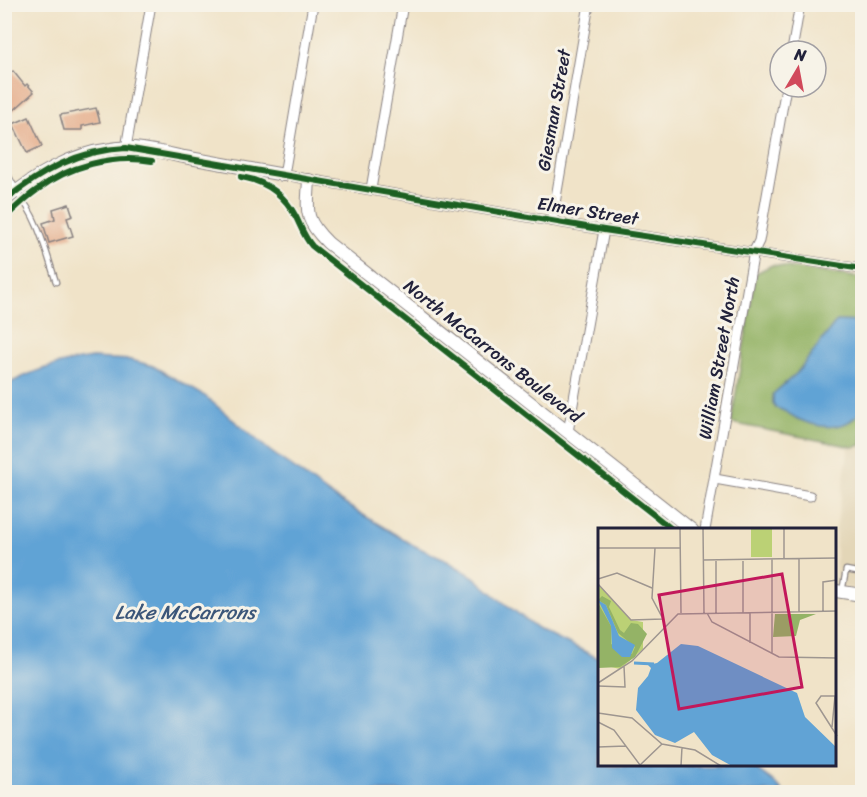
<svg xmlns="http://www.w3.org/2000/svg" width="867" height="797" viewBox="0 0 867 797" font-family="Sriracha,sans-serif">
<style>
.built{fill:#e3d6b7}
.forest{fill:#94b366;stroke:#5b6a50;stroke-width:1.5}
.water{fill:#61a3d5;stroke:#426288;stroke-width:1.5}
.building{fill:#e4a985}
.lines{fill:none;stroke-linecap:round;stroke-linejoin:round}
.service-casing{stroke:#898282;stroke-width:7}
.minor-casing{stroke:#898282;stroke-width:11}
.tertiary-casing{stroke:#898282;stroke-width:14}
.service{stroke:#fff;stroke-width:4.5}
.minor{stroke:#fff;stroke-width:9}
.tertiary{stroke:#fff;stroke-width:12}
.cycleway-casing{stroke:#f7f3e8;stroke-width:10}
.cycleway{stroke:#1b5e20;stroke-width:6}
.labels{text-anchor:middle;stroke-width:6;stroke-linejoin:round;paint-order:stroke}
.street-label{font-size:18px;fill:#22223b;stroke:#f7f3e8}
.water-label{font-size:20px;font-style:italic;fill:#3b5679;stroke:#f7f3e8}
.inset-river{fill:none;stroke:#61a3d5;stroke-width:3}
.inset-road{fill:none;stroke:#9e9690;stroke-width:1.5}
.view{fill:#c2185b;fill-opacity:0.15;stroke:#c2185b;stroke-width:3}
.inset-edge{fill:none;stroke:#22223b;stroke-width:3}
</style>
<rect width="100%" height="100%" fill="#f7f3e8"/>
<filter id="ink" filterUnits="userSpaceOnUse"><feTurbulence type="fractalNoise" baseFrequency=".0167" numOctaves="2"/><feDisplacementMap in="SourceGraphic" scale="12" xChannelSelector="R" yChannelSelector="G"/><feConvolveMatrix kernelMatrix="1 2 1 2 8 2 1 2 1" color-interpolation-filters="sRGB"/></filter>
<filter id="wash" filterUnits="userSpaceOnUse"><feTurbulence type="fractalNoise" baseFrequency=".008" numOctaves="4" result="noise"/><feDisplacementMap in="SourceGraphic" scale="24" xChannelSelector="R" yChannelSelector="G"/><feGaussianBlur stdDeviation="1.35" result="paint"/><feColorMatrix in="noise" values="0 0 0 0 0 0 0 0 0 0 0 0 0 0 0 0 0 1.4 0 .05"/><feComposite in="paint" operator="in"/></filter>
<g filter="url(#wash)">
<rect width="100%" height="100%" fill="#f0e3c8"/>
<polygon class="built" points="862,441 862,590 836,586 836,530 849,446"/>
<polygon class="forest" points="772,265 862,278 862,322 837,321 797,373 773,394 773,403 776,408 785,410 796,418 861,412 862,409 862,445 853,447 731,423 756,273"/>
<g class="water">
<path d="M 837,321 L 862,322 L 862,409 C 847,432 820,429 798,419 C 790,415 785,410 776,408 L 773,403 L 773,394 L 797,373 Z"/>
<path d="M 92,358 L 131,360 L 153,366 L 205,396 L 270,451 L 335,498 L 413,545 L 447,561 L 474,577 L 499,599 L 537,628 L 600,659 L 600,766 L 752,766 L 773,781 L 783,792 L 5,792 L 5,386 C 32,370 61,362 92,358 Z"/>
</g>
<g id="blocks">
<g class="building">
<polygon points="13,71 25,86 27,84 34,92 12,112 4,104 4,100 8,97 4,90 4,79"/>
<polygon points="96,108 100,122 82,126 82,130 64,130 60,115"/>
<polygon points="29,117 42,146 27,153 13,124"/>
<polygon points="69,204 73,216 67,218 73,236 49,243 43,223 55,219 53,209"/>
</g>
</g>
</g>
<g filter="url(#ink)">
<use href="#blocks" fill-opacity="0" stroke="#898282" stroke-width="1.5"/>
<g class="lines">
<g class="service-casing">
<g id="service">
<path d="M 17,194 C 37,213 47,255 56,282"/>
<polyline points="842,592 846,570 862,573"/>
</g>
</g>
<g class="minor-casing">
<g id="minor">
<polyline points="313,4 284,175 604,230 862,269"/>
<polyline points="792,51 800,4"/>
<polyline points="126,148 151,4"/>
<polyline points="4,172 15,192"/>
<polyline points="371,189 403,4"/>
<polyline points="552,221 589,4"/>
<polyline points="568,432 604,230"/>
<polyline points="715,479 810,496"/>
<polyline points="705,530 754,251 759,241 786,87"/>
</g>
</g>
<g class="tertiary-casing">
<g id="tertiary">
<path d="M 309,180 C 307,213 304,219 328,243 L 692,530"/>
<path d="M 4,201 C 36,175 70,154 111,149 C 135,145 160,152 184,157 C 217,163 250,169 284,175"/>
<polyline points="836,591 862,595"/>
</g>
</g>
<use href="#service" class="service"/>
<use href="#minor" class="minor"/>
<use href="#tertiary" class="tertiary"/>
<g class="cycleway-casing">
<g id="cycleway">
<path d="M 241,177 C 266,181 284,194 296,217 C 301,227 304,237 312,246 L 673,530"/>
<path d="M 4,201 C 41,171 78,150 126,148 L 604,230 L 862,269"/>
<path d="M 4,218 C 15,209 25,198 37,190 C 68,166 113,154 152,161"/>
</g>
</g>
<use href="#cycleway" class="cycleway"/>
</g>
</g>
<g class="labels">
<g class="street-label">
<text transform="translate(554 110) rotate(-80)" y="6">Giesman Street</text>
<text transform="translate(588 211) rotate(9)" y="6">Elmer Street</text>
<text transform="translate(493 351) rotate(38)" y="6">North McCarrons Boulevard</text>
<text transform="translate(719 358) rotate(-80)" y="6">William Street North</text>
</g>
<g class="water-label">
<text x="185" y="619">Lake McCarrons</text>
</g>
</g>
<g transform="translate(598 528)">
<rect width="238" height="238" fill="#f0e3c8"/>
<path d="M 153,0 L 174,0 L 174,29 L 153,29 ZM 0,56 L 33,92 L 45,94 L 45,121 L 22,141 L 0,136 Z" fill="#bbd175"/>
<path d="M 4,68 L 13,73 L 11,79 L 22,102 L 26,105 L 33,95 L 40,96 L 49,106 L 37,129 L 22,139 L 0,140 L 0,75 L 13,98 L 13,116 L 34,126 L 37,119 L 20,105 L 8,77 L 0,72 ZM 218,86 L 202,92 L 198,108 L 175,109 L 177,86 Z" fill="#94b366"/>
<path d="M 0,72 L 8,77 L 21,108 L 37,117 L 32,129 L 24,129 L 14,120 L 13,98 ZM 83,116 L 100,118 L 199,165 L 207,189 L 238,219 L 238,238 L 134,238 L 114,227 L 96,204 L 77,215 L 57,207 L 38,182 L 40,160 L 50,148 L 53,140 L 50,137 L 59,135 Z" fill="#61a3d5"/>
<path class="inset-river" d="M 36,135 L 56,136"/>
<path class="inset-road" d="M 82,0 L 83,85M 105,0 L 106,85M 186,0 L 186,31M 0,20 L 82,20M 57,20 L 54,70 L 65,91M 201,31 L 201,84M 105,32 L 239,30M 118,33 L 118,85M 145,33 L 145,85M 0,51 L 19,45 L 54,60M 0,56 L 33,92 L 65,91M 225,84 L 225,54 L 239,52M 109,85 L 114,94 L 181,129 L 239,130M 152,115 L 152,85M 174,126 L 174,31M 0,155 L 34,133 L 80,86 L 239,83M 0,158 L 27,159 L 26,138M 239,168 L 223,168 L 218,175 L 239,208M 0,185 L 34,190 L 64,216 L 97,222 L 123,238M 0,194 L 16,202 L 42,237M 234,199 L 237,168M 0,219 L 28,218M 41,238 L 64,216M 83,238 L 84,219"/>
<path class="view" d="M 184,46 L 204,159 L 81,181 L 61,67 Z"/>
<rect width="238" height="238" class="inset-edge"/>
</g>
<rect width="867" height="797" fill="none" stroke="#f7f3e8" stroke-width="24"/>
<g transform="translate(798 69) rotate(10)"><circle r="28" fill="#f7f3e8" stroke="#a29fa3" stroke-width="1.5"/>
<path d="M0-4.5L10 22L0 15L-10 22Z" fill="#d1495b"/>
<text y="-9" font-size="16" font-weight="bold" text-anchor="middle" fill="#22223b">N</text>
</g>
</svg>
